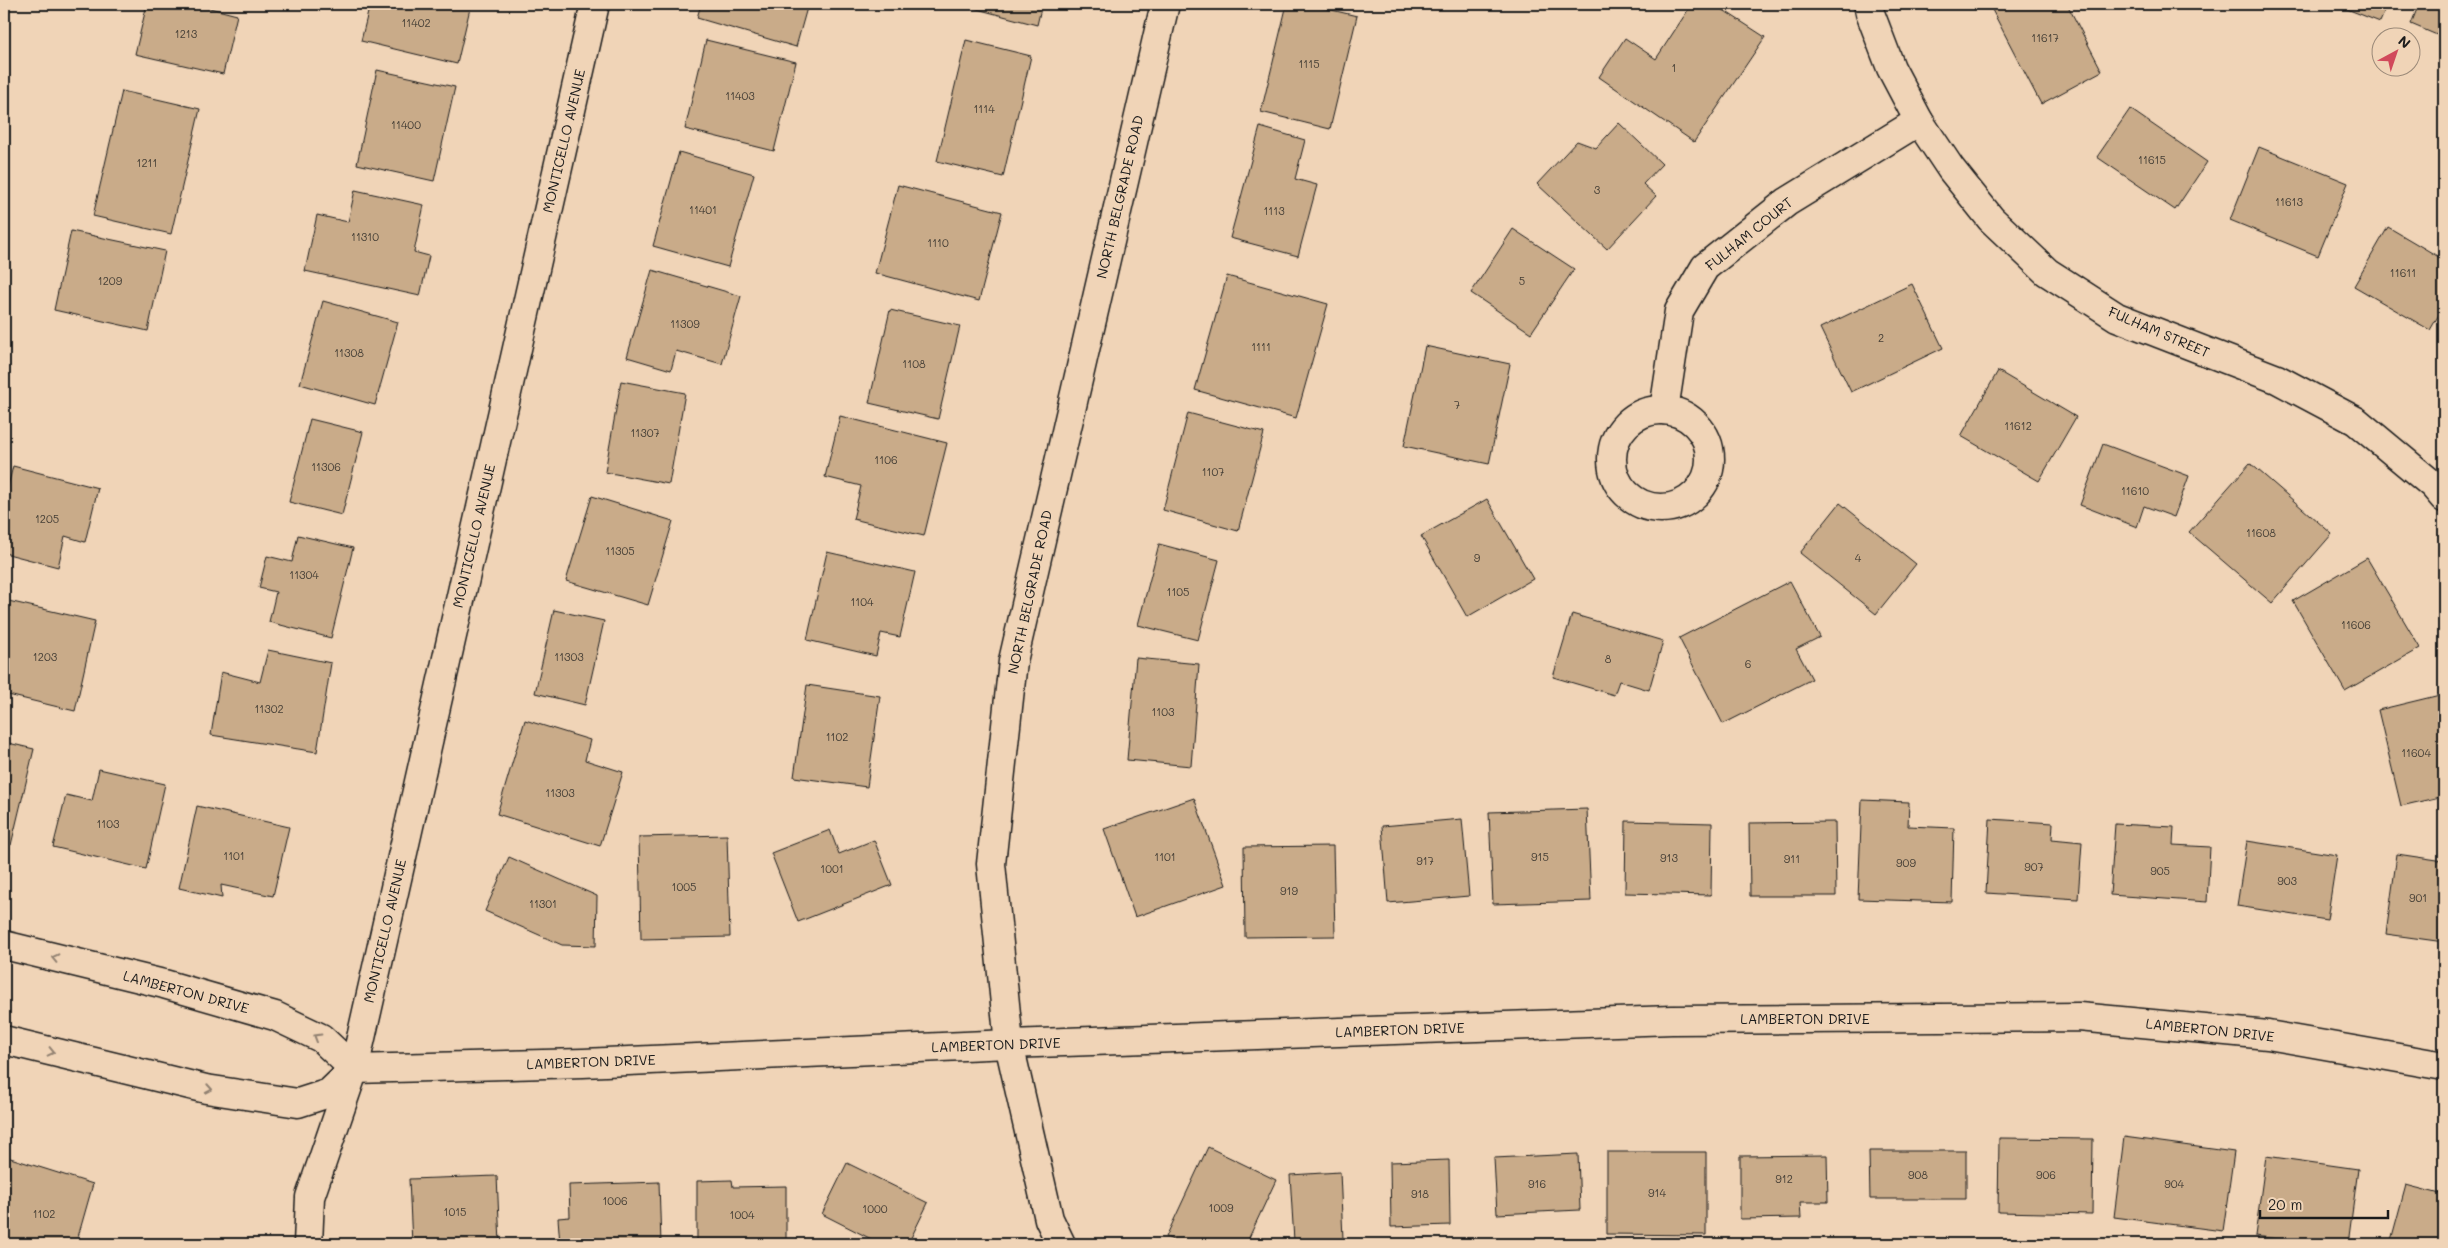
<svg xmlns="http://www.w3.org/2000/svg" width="2448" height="1248" viewBox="0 0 2448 1248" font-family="Mali,sans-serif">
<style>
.building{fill:#c9ab89;stroke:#1c1c1c}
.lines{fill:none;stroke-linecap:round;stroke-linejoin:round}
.minor-casing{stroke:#1c1c1c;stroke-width:31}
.tertiary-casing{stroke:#1c1c1c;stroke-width:31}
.minor{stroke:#f0d4b7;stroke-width:28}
.tertiary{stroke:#f0d4b7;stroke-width:28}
.oneway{stroke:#918171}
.labels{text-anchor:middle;stroke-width:4.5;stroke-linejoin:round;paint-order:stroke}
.number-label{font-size:11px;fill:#474037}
.street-label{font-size:14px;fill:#1c1c1c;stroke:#f0d4b7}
</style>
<rect width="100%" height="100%" fill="#f0d4b7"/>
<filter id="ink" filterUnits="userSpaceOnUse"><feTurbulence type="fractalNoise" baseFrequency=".02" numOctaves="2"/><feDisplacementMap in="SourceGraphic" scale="10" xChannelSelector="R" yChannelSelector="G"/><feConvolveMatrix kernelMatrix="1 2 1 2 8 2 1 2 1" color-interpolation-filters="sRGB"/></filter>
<g filter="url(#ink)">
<g class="building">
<polygon points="147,4 207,4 206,7 237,15 223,74 135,54"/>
<polygon points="370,4 471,4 457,64 361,41"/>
<polygon points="701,4 808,4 796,47 697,18"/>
<polygon points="958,4 1042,4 1037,25"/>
<polygon points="1287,4 1306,4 1357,16 1330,129 1261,112"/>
<polygon points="1692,4 1714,4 1765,37 1694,142 1599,77 1625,38 1656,59"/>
<polygon points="1989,4 2067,4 2102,71 2041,104"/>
<polygon points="2334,4 2388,4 2380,22"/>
<polygon points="2419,4 2444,4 2444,38 2411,24"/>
<polygon points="706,40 796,62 774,151 685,129"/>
<polygon points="966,40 1031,56 1003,177 937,161"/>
<polygon points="377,70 455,87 434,181 357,164"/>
<polygon points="122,91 200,109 171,234 93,216"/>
<polygon points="2130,109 2207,162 2175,210 2097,157"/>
<polygon points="1619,123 1662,164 1643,184 1656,196 1607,249 1537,184 1577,141 1596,148"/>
<polygon points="1260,127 1305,140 1295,179 1317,185 1298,256 1230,238"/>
<polygon points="2259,147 2348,183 2318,256 2230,220"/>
<polygon points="679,152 754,174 728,267 653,246"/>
<polygon points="898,185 1002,212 979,301 875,273"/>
<polygon points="355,190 424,205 414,252 429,256 420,296 305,271 317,215 348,222"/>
<polygon points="2388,227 2444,260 2444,306 2430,330 2354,286"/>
<polygon points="1513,229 1574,269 1531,333 1471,293"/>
<polygon points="71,231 165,251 148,331 54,310"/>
<polygon points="652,270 741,296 722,364 676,351 671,370 627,357"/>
<polygon points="1227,276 1328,304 1296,418 1195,390"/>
<polygon points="1912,284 1943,348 1851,392 1820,328"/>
<polygon points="323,301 398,322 375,405 300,384"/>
<polygon points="890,310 960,326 938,419 869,403"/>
<polygon points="1425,346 1510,364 1489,464 1404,446"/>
<polygon points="1998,371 2076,417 2039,481 1961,436"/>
<polygon points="621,381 685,393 669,484 605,472"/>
<polygon points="1188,413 1264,433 1238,531 1163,510"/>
<polygon points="840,416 947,443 924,536 853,519 861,486 825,477"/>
<polygon points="310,419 363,432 342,515 289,502"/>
<polygon points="2103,444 2189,476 2174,517 2144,506 2137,527 2080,505"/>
<polygon points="2250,463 2332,534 2272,603 2189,532"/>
<polygon points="13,466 98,488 85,542 65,536 58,567 4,553 4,502"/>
<polygon points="592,496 673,521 648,605 566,581"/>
<polygon points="1487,499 1533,579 1467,617 1421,536"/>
<polygon points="1840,503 1916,564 1876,614 1800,553"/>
<polygon points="298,535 353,548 331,638 269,622 276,592 259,588 267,556 292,562"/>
<polygon points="1159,544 1219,560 1198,640 1138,625"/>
<polygon points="827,552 915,572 900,637 881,633 876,656 807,640"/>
<polygon points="2367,558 2420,648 2345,691 2293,601"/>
<polygon points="1790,581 1820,637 1796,649 1812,679 1723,724 1679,638"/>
<polygon points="4,600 95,621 75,711 4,694"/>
<polygon points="554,610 604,621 585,705 535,693"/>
<polygon points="1572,614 1663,641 1649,690 1619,681 1614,695 1553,677"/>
<polygon points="268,650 331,663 317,752 211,735 221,672 260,682"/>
<polygon points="1136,658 1199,664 1191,766 1127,760"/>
<polygon points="807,685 880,696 867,787 794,777"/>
<polygon points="2444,694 2444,796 2401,806 2378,710"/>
<polygon points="525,720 590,740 585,760 623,772 600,846 497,814"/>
<polygon points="4,742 34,749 11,845 4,843"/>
<polygon points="99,769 165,784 146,869 53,847 66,795 92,801"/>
<polygon points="1194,798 1226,885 1135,917 1104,829"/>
<polygon points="1862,800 1909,802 1908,826 1954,828 1952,902 1858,899"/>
<polygon points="197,806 289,827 273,896 221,885 222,898 179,888"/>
<polygon points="1587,809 1591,901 1493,904 1489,812"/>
<polygon points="1462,819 1469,896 1388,903 1382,826"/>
<polygon points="1990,819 2053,823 2052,839 2082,842 2078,899 1986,893"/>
<polygon points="1626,821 1712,823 1711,895 1625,893"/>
<polygon points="1835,822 1836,896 1750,896 1749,823"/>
<polygon points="2115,824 2174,827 2173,845 2210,847 2207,902 2110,895"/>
<polygon points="830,830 839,854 874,840 892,885 798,922 771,853"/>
<polygon points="727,835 730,937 641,939 639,837"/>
<polygon points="2247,841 2337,855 2327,920 2237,906"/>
<polygon points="1333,846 1335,936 1245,937 1244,847"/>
<polygon points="2397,854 2444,861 2444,942 2386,934"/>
<polygon points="509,857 597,896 596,946 562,945 485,911"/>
<polygon points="2124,1137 2234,1152 2223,1231 2114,1217"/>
<polygon points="1999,1138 2093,1139 2092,1214 1998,1212"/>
<polygon points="1208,1147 1276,1180 1246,1244 1182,1244 1166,1237"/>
<polygon points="1869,1151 1966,1151 1966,1199 1870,1199"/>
<polygon points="1607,1152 1706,1152 1706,1235 1607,1234"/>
<polygon points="1578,1154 1580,1210 1497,1214 1494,1158"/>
<polygon points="1827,1155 1828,1202 1800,1202 1801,1218 1740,1219 1740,1156"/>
<polygon points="4,1156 93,1184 76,1244 4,1244"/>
<polygon points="2266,1156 2358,1169 2348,1244 2316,1244 2255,1236"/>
<polygon points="1449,1160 1450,1225 1391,1227 1390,1162"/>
<polygon points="847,1163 928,1203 908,1244 881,1244 822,1214"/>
<polygon points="1340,1172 1343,1239 1294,1241 1290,1175"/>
<polygon points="497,1176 500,1244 412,1244 409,1179"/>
<polygon points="732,1180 733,1187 786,1186 786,1244 697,1244 697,1181"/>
<polygon points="659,1182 661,1244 560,1244 558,1218 570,1217 569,1185"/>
<polygon points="2406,1185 2444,1195 2444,1244 2390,1244"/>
</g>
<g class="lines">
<g class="minor-casing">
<g id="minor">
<polyline points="1868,4 1870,13 1891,68 1919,121 1951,169 1991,219 2047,272 2117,317 2277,379 2356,421 2433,485 2444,498"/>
<polyline points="1664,410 1679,311 1705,267 1787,202 1919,121"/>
<circle cx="1661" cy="459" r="49"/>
<polyline points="308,1244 310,1197 354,1069 595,4"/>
<polyline points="1061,1244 1049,1219 1009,1044 991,864 1013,661 1165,4"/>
</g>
</g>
<g class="tertiary-casing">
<g id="tertiary">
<polyline points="4,945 164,984 275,1016 321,1038 354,1069"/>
<polyline points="4,1040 206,1089 298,1103 329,1093 354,1069 583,1063 1009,1044 1672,1020 2079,1017 2268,1035 2444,1066"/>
</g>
</g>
<use href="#minor" class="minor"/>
<use href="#tertiary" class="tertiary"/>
</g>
<defs><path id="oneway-chevron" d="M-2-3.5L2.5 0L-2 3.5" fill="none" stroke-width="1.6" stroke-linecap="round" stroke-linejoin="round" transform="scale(1.25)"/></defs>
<g class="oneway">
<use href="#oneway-chevron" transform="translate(55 958) rotate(-167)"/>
<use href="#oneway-chevron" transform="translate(317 1037) rotate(-149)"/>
<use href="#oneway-chevron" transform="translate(51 1052) rotate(13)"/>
<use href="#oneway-chevron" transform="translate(209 1089) rotate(10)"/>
</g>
</g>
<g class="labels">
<g class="number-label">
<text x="416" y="27">11402</text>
<text x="186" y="38">1213</text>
<text x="2045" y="42">11617</text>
<text x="1309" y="68">1115</text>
<text x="1674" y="72">1</text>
<text x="740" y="100">11403</text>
<text x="984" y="113">1114</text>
<text x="406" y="129">11400</text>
<text x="2152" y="164">11615</text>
<text x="147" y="167">1211</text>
<text x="1597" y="194">3</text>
<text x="2289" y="206">11613</text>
<text x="703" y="214">11401</text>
<text x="1274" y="215">1113</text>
<text x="365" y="241">11310</text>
<text x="938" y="247">1110</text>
<text x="2403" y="277">11611</text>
<text x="110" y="285">1209</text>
<text x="1522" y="285">5</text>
<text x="685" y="328">11309</text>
<text x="1881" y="342">2</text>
<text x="1261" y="351">1111</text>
<text x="349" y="357">11308</text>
<text x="914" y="368">1108</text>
<text x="1457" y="409">7</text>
<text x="2018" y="430">11612</text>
<text x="645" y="437">11307</text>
<text x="886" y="464">1106</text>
<text x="326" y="471">11306</text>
<text x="1213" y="476">1107</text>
<text x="2135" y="495">11610</text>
<text x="47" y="523">1205</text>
<text x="2261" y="537">11608</text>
<text x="620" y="555">11305</text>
<text x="1477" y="562">9</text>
<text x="1858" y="562">4</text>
<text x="304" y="579">11304</text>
<text x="1178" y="596">1105</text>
<text x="862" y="606">1104</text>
<text x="2356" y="629">11606</text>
<text x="45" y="661">1203</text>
<text x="569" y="661">11303</text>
<text x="1608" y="663">8</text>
<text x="1748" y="668">6</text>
<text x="269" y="713">11302</text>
<text x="1163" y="716">1103</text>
<text x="837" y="741">1102</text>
<text x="2416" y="757">11604</text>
<text x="560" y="797">11303</text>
<text x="108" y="828">1103</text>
<text x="234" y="860">1101</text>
<text x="1165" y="861">1101</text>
<text x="1540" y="861">915</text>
<text x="1669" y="862">913</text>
<text x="1792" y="863">911</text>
<text x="1425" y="865">917</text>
<text x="1906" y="867">909</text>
<text x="2034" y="871">907</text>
<text x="832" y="873">1001</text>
<text x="2160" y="875">905</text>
<text x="2287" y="885">903</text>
<text x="684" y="891">1005</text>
<text x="1289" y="895">919</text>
<text x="2418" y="902">901</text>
<text x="543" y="908">11301</text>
<text x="1918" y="1179">908</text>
<text x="2046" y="1179">906</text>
<text x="1784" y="1183">912</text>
<text x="1537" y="1188">916</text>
<text x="2174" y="1188">904</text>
<text x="1657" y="1197">914</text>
<text x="1420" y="1198">918</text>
<text x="615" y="1205">1006</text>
<text x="1221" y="1212">1009</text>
<text x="875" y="1213">1000</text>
<text x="455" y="1216">1015</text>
<text x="44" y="1218">1102</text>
<text x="742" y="1219">1004</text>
</g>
<g class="street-label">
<text transform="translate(564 141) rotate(-77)" y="5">MONTICELLO AVENUE</text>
<text transform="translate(1120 197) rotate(-77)" y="5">NORTH BELGRADE ROAD</text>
<text transform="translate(1749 234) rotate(-39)" y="5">FULHAM COURT</text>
<text transform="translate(2159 332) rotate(23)" y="5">FULHAM STREET</text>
<text transform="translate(474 536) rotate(-77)" y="5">MONTICELLO AVENUE</text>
<text transform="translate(1030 592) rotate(-78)" y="5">NORTH BELGRADE ROAD</text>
<text transform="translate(385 931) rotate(-77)" y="5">MONTICELLO AVENUE</text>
<text transform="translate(186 992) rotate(15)" y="5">LAMBERTON DRIVE</text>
<text x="1805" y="1024">LAMBERTON DRIVE</text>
<text transform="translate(1400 1030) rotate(-2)" y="5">LAMBERTON DRIVE</text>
<text transform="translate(2210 1030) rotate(6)" y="5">LAMBERTON DRIVE</text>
<text transform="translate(996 1045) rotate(-2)" y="5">LAMBERTON DRIVE</text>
<text transform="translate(591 1062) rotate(-2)" y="5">LAMBERTON DRIVE</text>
</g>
</g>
<rect width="2448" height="1248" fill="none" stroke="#f0d4b7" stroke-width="20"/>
<rect x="10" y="10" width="2428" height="1228" fill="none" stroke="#1c1c1c" stroke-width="2" filter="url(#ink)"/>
<g transform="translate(2396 52) rotate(40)"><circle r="24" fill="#f0d4b7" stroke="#9b8a79"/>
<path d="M0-4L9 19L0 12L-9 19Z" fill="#d1495b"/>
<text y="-8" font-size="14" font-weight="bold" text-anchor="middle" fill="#1c1c1c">N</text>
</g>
<path d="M2260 1210v8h128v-8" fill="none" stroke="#1c1c1c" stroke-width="2.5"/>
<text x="2268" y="1210" font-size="15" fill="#1c1c1c" stroke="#f0d4b7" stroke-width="4" paint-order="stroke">20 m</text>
</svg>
